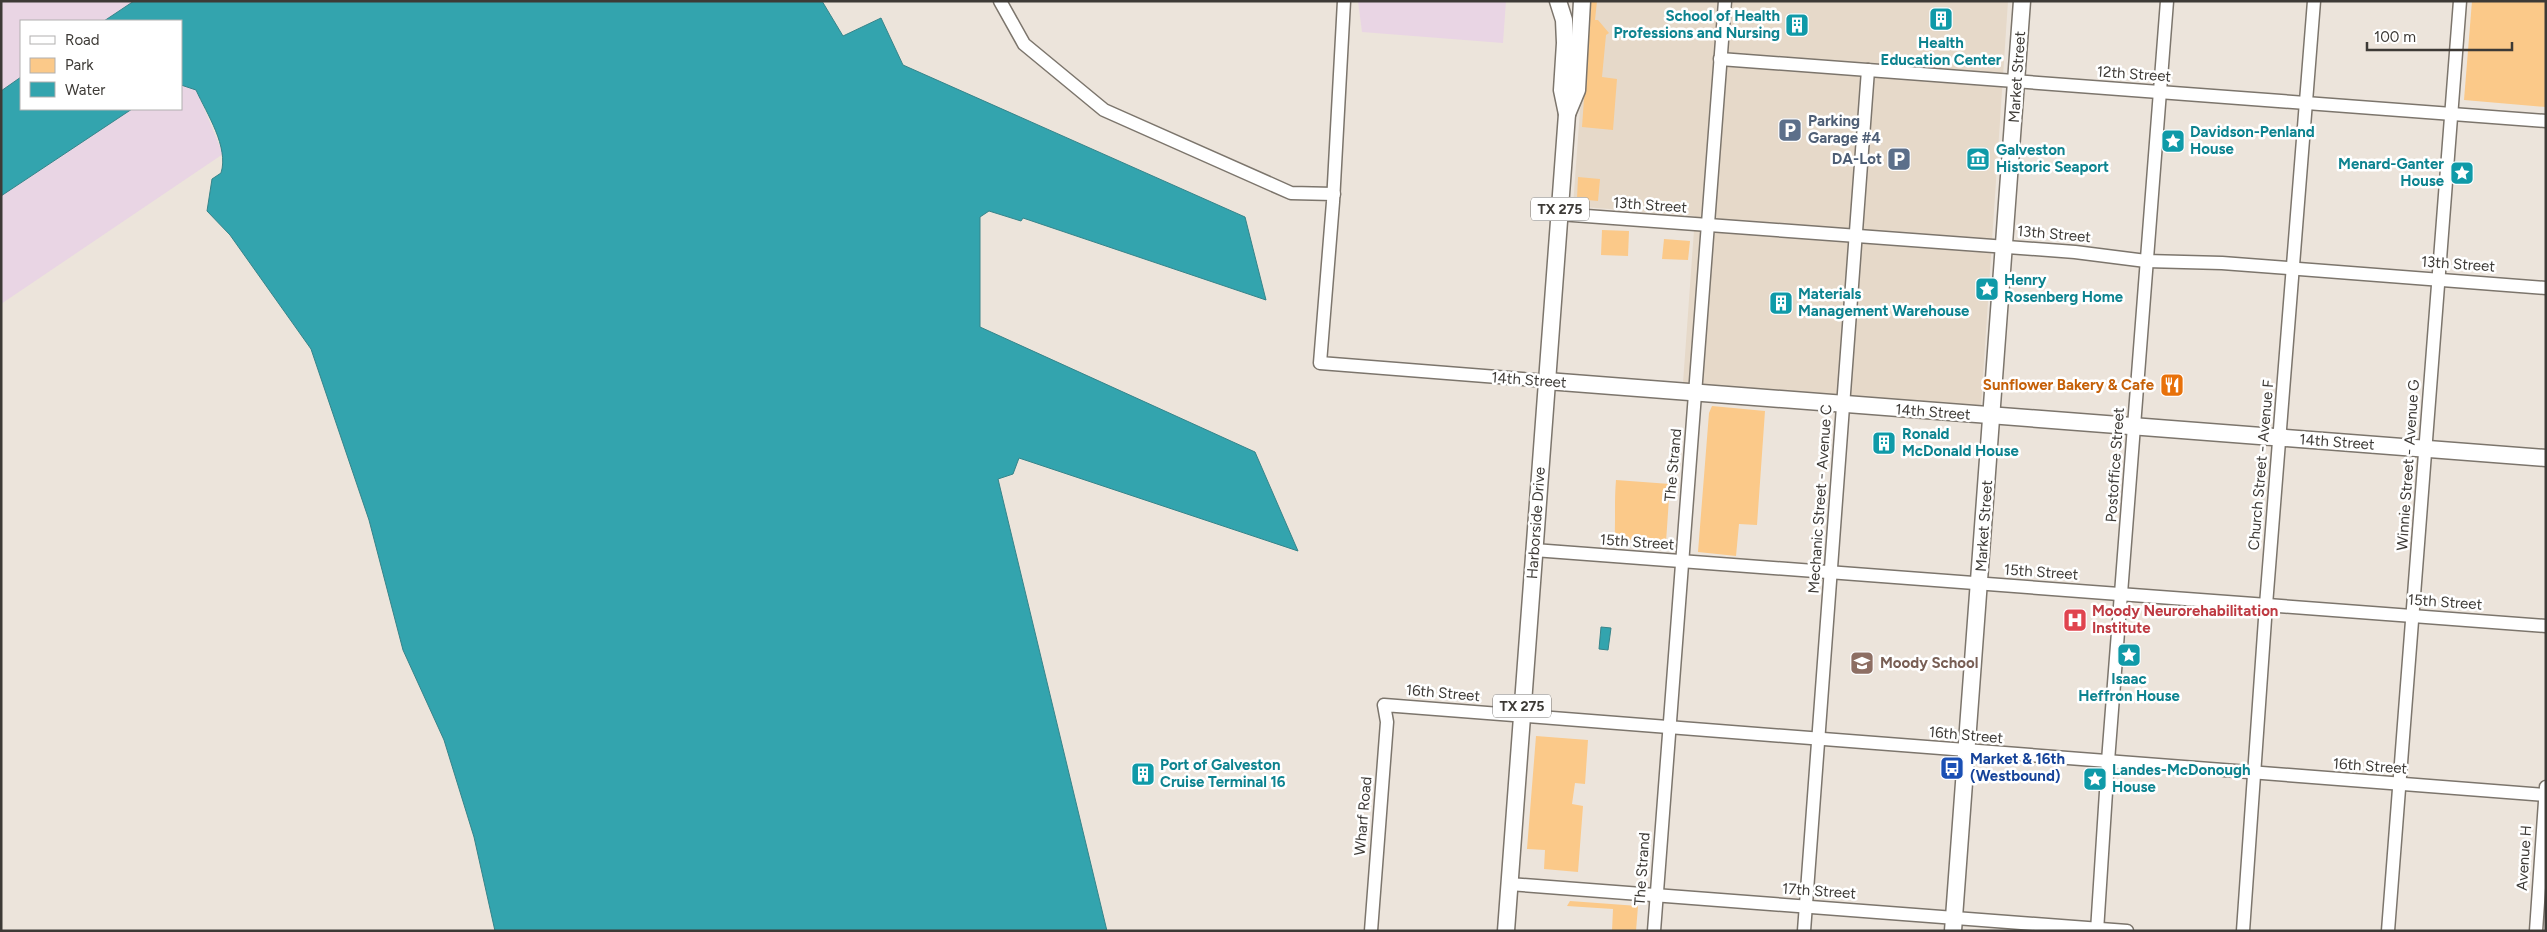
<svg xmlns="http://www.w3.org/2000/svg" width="2547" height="932" viewBox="0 0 2547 932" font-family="Figtree,sans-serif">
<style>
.built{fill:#e6d9c9}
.industrial{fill:#e9d5e4}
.green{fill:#fbc989}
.water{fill:#33a4ae;stroke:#36848a}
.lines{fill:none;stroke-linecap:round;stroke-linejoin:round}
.minor-casing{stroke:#7c756c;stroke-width:15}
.major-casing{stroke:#7c756c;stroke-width:19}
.minor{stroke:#fff;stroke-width:12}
.major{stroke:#fff;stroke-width:16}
.labels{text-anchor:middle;stroke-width:5;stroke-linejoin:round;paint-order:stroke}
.shield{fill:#fff;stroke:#777572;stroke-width:1}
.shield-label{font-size:14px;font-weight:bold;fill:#3d3a36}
.culture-label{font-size:15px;font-weight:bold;fill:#0d838f;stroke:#fff;text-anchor:start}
.street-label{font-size:15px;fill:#3d3a36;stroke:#fff}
.service-label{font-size:15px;font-weight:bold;fill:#4e5e75;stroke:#fff;text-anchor:start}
.food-label{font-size:15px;font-weight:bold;fill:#c56008;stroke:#fff;text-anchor:end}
.health-label{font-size:15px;font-weight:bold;fill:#be3a42;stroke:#fff;text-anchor:start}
.education-label{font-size:15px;font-weight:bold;fill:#785e54;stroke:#fff;text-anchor:start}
.transit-label{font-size:15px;font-weight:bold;fill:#164399;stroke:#fff;text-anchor:start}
</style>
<rect width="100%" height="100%" fill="#ece4db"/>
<polygon class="built" points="1588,1 2008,1 1981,406 1683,383 1695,216 1573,206"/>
<g class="industrial">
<polygon points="1,1 134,1 104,21 21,21 21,77 1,91"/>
<polygon points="1358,1 1506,1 1503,43 1362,32"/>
<polygon points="181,85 196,89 223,154 1,304 1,196 132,109 181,109"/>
</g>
<g class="green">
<polygon points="1591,1 1597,1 1595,20 1598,20 1609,33 1606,35 1602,77 1617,79 1613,130 1582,127"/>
<polygon points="2472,1 2546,1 2546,107 2464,100"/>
<polygon points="1578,177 1600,179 1598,201 1577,199"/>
<polygon points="1602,230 1629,231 1628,256 1601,255"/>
<polygon points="1664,239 1690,241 1688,260 1662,259"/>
<polygon points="1712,406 1765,411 1757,525 1739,524 1736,556 1698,552 1709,413"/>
<path d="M 1616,480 L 1670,484 L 1666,542 L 1623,539 L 1622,546 L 1614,546 C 1616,524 1614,503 1616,480 Z"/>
<polygon points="1536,736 1588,740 1585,784 1575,783 1572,804 1583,806 1578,872 1544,869 1545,850 1527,849"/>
<polygon points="1570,901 1638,906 1636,931 1612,931 1613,909 1567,906"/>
</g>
<g class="water">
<path d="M 134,1 L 822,1 L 843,36 L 881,18 L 903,65 L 1245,217 L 1266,300 L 1023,218 L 1021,221 L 989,211 L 980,217 L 980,327 L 1255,452 L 1298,551 L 1019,458 L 1013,474 L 998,479 L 1107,931 L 495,931 L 474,837 L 444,740 L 403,650 L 369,520 L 311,349 L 230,235 L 207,211 L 212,179 L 221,173 C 229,147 207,114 196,90 L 181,85 L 181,21 L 104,21 Z"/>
<polygon points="21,77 21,109 132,109 1,196 1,91"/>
<polygon points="1601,627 1611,628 1608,650 1599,649"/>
</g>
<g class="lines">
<g class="minor-casing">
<g id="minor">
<polyline points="1000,1 1024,44 1104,110 1291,193 1334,194"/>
<polyline points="1344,1 1333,202 1320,363 1547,381"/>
<polyline points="1720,59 2546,121"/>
<polyline points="1559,214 2075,252 2146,261 2222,263 2546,288"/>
<polyline points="1534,550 2546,626"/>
<polyline points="1509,884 2127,931"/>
<polyline points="1371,931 1387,722 1384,705 2546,795"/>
<polyline points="1654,931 1725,1"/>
<polyline points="1804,931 1868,70"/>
<polyline points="2097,931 2108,761 2167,1"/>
<polyline points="2243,931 2266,605 2314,1"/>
<polyline points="2388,931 2460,1"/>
<polyline points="2536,931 2546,787"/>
</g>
</g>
<g class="major-casing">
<g id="major">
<polyline points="1567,114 1577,90 1582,1"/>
<polyline points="1547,381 2546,458"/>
<polyline points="1506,931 1567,114 1562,90 1565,43 1564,20 1558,1"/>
<polyline points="1953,931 2022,1"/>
</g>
</g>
<use href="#minor" class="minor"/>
<use href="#major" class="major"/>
</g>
<defs>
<g id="building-square" transform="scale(1.25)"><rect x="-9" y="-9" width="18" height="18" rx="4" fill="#0f9aa8" stroke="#fff"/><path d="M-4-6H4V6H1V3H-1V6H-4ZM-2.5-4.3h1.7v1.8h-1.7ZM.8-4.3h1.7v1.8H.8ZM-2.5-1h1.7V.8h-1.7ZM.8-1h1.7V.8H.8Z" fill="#fff"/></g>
<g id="parking-square" transform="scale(1.25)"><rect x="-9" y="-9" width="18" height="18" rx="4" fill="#5c6f8a" stroke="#fff"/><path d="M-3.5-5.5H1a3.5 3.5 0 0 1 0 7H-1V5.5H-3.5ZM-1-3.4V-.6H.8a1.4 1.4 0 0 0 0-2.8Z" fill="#fff"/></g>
<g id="sight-square" transform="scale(1.25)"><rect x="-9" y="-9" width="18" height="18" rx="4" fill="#0f9aa8" stroke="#fff"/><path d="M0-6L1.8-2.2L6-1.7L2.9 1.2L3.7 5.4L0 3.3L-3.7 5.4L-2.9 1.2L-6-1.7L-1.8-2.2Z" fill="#fff"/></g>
<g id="museum-square" transform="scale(1.25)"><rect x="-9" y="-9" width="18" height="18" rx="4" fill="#0f9aa8" stroke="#fff"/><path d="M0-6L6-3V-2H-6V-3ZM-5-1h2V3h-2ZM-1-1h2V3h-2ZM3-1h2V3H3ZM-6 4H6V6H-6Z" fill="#fff"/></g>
<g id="restaurant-square" transform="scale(1.25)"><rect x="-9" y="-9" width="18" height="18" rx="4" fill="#e8710a" stroke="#fff"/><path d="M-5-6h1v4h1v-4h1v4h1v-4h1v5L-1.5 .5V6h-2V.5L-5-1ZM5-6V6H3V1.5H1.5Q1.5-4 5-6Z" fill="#fff"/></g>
<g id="hospital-square" transform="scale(1.25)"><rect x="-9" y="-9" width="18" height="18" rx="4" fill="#e0444e" stroke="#fff"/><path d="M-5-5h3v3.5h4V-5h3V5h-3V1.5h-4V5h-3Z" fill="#fff"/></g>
<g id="school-square" transform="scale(1.25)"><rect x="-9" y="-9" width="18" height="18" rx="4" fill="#8d6e63" stroke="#fff"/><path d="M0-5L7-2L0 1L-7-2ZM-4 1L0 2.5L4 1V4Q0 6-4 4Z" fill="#fff"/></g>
<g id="bus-square" transform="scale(1.25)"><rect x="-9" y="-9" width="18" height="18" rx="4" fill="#1a4fb4" stroke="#fff"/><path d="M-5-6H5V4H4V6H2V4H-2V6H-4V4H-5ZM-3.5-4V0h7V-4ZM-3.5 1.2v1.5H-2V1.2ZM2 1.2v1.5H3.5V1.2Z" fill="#fff"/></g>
</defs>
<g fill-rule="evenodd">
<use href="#building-square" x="1941" y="19"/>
<use href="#building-square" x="1797" y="25"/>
<use href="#parking-square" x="1790" y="130"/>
<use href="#sight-square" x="2173" y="141"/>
<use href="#parking-square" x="1899" y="159"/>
<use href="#museum-square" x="1978" y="159"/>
<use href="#sight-square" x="2462" y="173"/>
<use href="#sight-square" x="1987" y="289"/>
<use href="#building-square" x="1781" y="303"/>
<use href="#restaurant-square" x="2172" y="385"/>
<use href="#building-square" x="1884" y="443"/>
<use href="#hospital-square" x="2075" y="620"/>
<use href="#sight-square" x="2129" y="655"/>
<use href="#school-square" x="1862" y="663"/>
<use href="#bus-square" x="1952" y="768"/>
<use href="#building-square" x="1143" y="774"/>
<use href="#sight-square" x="2095" y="779"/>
</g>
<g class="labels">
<g class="shield">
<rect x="1531" y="197.5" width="58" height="23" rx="4"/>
<rect x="1493" y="694.5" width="58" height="23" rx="4"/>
</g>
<g class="shield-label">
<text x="1560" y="214">TX 275</text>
<text x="1522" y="711">TX 275</text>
</g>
<g class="culture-label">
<text x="1780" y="21" text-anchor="end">School of Health<tspan x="1780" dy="17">Professions and Nursing</tspan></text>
<text x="1941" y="48" text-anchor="middle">Health<tspan x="1941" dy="17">Education Center</tspan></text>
<text x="2190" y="137">Davidson-Penland<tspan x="2190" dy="17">House</tspan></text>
<text x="1996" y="155">Galveston<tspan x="1996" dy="17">Historic Seaport</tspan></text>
<text x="2444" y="169" text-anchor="end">Menard-Ganter<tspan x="2444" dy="17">House</tspan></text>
<text x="2004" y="285">Henry<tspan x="2004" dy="17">Rosenberg Home</tspan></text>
<text x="1798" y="299">Materials<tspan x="1798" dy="17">Management Warehouse</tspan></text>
<text x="1902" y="439">Ronald<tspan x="1902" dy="17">McDonald House</tspan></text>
<text x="2129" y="684" text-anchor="middle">Isaac<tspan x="2129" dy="17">Heffron House</tspan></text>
<text x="1160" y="770">Port of Galveston<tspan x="1160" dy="17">Cruise Terminal 16</tspan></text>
<text x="2112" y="775">Landes-McDonough<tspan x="2112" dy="17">House</tspan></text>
</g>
<g class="street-label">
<text transform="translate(2134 74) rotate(4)" y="5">12th Street</text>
<text transform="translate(2017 77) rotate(-86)" y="5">Market Street</text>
<text transform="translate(1650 205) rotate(4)" y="5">13th Street</text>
<text transform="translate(2054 234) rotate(5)" y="5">13th Street</text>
<text transform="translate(2458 264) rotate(4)" y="5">13th Street</text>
<text transform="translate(1529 380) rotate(4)" y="5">14th Street</text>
<text transform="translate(1933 412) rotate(4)" y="5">14th Street</text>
<text transform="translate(2337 442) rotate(4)" y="5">14th Street</text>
<text transform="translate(1673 465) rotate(-85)" y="5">The Strand</text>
<text transform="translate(2115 465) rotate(-86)" y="5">Postoffice Street</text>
<text transform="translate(2261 465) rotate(-85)" y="5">Church Street - Avenue F</text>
<text transform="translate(2408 465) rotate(-86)" y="5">Winnie Street - Avenue G</text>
<text transform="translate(1820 499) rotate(-86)" y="5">Mechanic Street - Avenue C</text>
<text transform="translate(1536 523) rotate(-86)" y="5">Harborside Drive</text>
<text transform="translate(1984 526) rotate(-86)" y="5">Market Street</text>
<text transform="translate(1637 542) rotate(4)" y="5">15th Street</text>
<text transform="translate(2041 572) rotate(4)" y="5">15th Street</text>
<text transform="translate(2445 602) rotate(4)" y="5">15th Street</text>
<text transform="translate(1443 693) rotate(5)" y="5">16th Street</text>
<text transform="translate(1966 735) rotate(5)" y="5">16th Street</text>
<text transform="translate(2370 766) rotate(4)" y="5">16th Street</text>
<text transform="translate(1363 816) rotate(-85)" y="5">Wharf Road</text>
<text transform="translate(2524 858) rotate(-86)" y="5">Avenue H</text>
<text transform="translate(1642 869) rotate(-86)" y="5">The Strand</text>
<text transform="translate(1819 891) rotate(4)" y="5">17th Street</text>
</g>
<g class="service-label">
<text x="1808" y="126">Parking<tspan x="1808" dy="17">Garage #4</tspan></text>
<text x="1882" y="164" text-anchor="end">DA-Lot</text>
</g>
<g class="food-label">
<text x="2154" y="390">Sunflower Bakery &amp; Cafe</text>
</g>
<g class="health-label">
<text x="2092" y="616">Moody Neurorehabilitation<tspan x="2092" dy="17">Institute</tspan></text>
</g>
<g class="education-label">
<text x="1880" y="668">Moody School</text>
</g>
<g class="transit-label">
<text x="1970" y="764">Market &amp; 16th<tspan x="1970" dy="17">(Westbound)</tspan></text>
</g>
</g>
<rect width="2547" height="932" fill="none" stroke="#3d3a36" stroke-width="5"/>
<rect x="20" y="20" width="162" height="90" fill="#ffffff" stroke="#b1b0af"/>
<rect x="30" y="36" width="25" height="8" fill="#ffffff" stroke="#b1b0af"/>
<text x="65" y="45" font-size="15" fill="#3d3a36">Road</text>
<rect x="30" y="58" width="25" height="15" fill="#fbc989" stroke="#b1b0af"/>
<text x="65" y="70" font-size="15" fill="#3d3a36">Park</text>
<rect x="30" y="82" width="25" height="15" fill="#33a4ae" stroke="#b1b0af"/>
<text x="65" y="95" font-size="15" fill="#3d3a36">Water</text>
<path d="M2367 42v8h145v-8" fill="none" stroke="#3d3a36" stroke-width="2.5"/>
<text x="2374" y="42" font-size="15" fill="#3d3a36" stroke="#ffffff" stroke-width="4" paint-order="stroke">100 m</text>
</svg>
